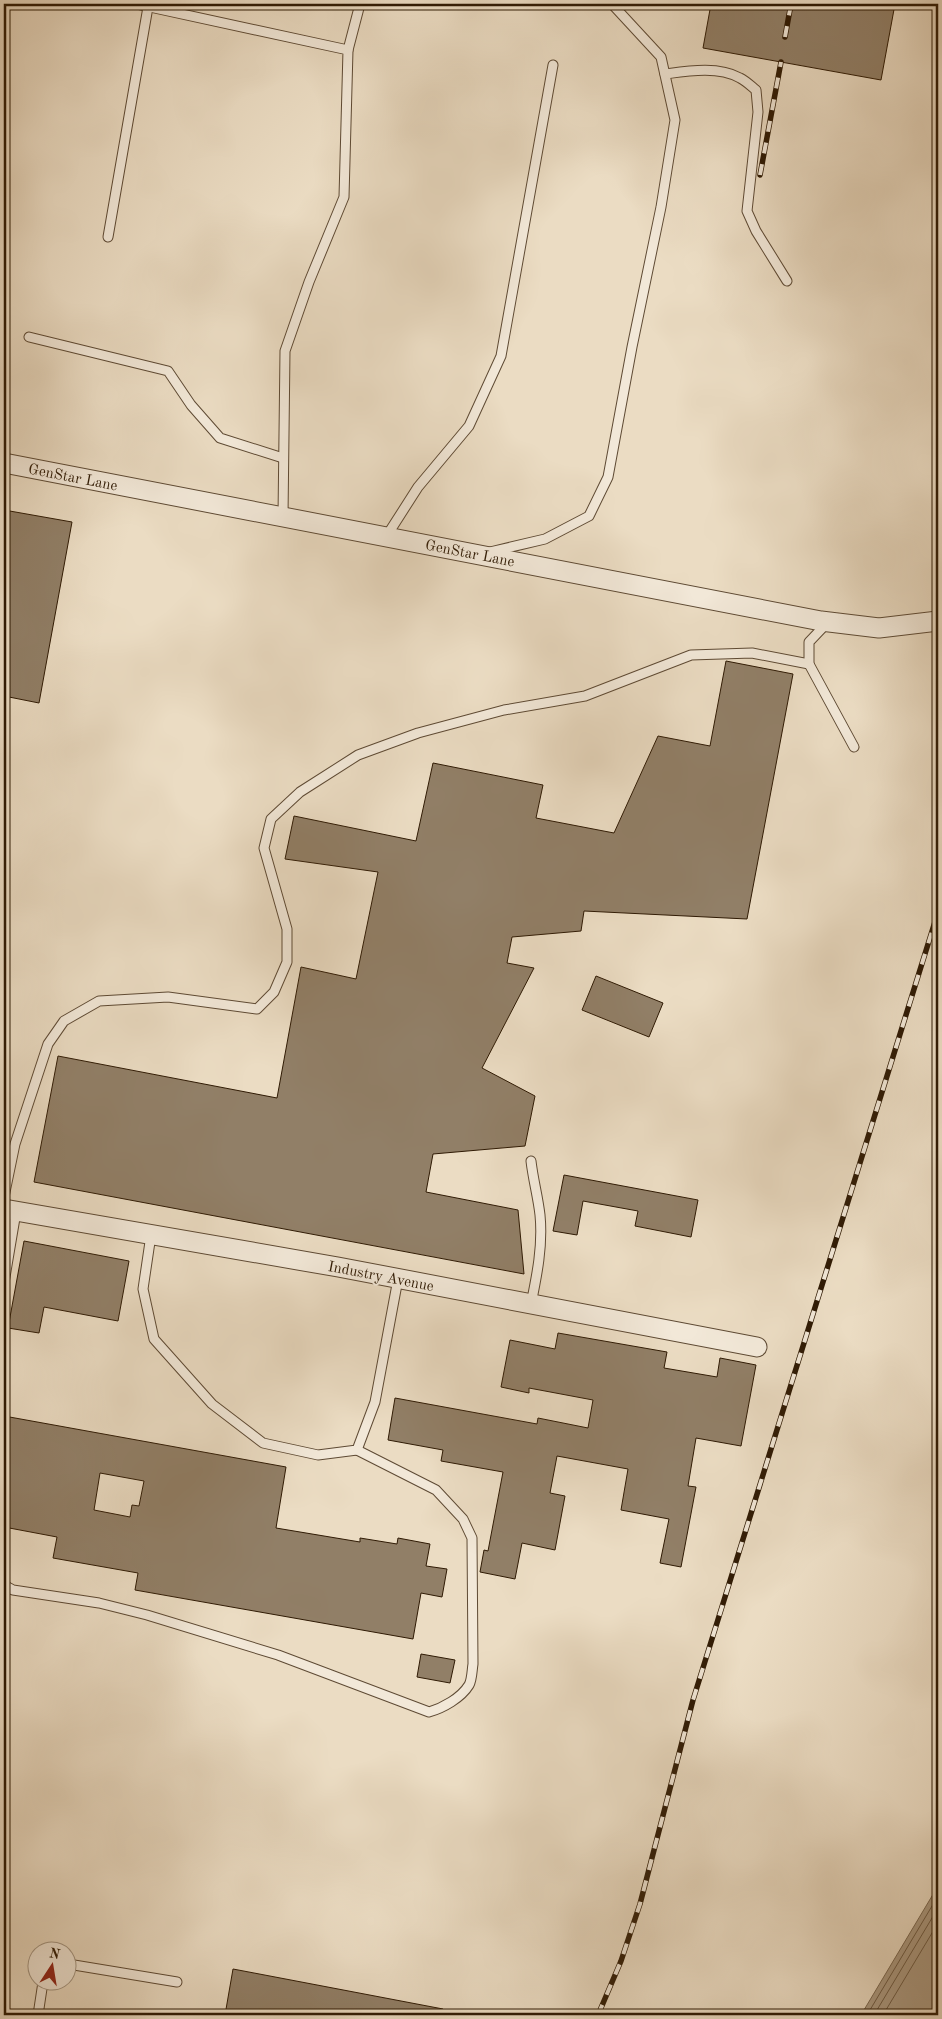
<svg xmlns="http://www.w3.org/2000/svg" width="942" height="2019" viewBox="0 0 942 2019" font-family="'Old Standard TT',serif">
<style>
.water{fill:#ab9a82;stroke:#796750}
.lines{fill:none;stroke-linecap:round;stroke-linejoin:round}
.shore{stroke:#6d5a43;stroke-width:1}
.building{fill:#917f67;stroke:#2f1a04;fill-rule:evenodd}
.lane-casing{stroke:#5e4a34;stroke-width:11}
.street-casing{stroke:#5e4a34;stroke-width:21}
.lane{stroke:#f2e8d8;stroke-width:9}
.street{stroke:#f2e8d8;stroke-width:19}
.rail-casing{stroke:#2f1a04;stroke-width:5.5}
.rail{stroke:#f2e8d8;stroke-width:4;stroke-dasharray:11;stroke-linecap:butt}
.labels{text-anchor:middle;stroke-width:4;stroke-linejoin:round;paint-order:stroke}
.street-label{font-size:15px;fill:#2f1a04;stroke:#f2e8d8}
</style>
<rect width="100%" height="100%" fill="#ebdcc3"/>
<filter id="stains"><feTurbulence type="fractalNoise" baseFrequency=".004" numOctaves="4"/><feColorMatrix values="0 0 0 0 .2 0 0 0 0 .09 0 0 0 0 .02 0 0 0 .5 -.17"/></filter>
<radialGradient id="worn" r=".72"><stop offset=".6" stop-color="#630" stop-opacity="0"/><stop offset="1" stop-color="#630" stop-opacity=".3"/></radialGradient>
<polygon class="water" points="938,1886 938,2015 861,2015"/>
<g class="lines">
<g class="shore">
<polyline points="867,2015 938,1896"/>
<polyline points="874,2015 938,1908"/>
<polyline points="883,2015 938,1923"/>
</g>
</g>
<g class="building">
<polygon points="711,4 895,4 881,80 703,48"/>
<polygon points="4,510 72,522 39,703 4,696"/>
<polygon points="726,661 793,674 747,919 584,911 581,931 512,937 507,963 534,968 482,1068 535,1096 525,1146 433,1154 426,1192 518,1210 524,1274 34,1182 58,1056 277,1098 301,967 356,979 378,872 285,859 294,816 416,841 433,763 543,785 536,818 614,833 658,736 710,746"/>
<polygon points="596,976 663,1003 649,1037 582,1010"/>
<polygon points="564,1175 698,1200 691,1237 635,1226 638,1211 583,1201 577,1235 553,1231"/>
<polygon points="24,1241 129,1261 118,1321 44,1307 39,1333 8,1328"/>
<polygon points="558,1333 667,1352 664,1368 717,1377 720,1358 756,1365 741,1446 696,1438 688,1486 696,1487 681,1567 660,1563 669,1519 621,1510 628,1469 557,1456 550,1493 565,1496 555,1550 522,1543 515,1579 480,1572 484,1550 488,1551 503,1472 441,1461 443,1450 388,1440 395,1398 537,1424 538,1418 588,1428 593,1400 529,1388 529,1393 501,1387 510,1340 555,1349"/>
<path d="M 4,1416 L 286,1467 L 276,1528 L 360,1542 L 360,1538 L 397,1544 L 398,1538 L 430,1544 L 426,1566 L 447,1569 L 442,1597 L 421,1593 L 413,1639 L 135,1590 L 138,1573 L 53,1558 L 57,1537 L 4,1527 ZM 100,1473 L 144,1481 L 139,1506 L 132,1505 L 130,1517 L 94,1510 Z"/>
<polygon points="421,1654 455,1660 450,1683 417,1677"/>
<polygon points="233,1969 443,2009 443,2015 225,2015"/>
</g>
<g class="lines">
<g class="lane-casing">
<g id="lane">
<polyline points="136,4 348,50 344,197 309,282 285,351 283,517"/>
<polyline points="348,50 360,4"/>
<path d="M 665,74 C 688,71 718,66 740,78 C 746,81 751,86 756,90 L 758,112 L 747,211 L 756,231 L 787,281"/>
<polyline points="108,237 148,7"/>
<polyline points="29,337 168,371 191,405 220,438 283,458"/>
<polyline points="386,537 418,487 469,426 501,356 553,65"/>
<polyline points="490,552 545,539 589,516 608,477 632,347 661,207 675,120 661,57 612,4"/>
<polyline points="828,622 809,642 809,664 854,747"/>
<polyline points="4,1197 15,1144 48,1044 64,1021 99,1001 168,997 257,1009 274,992 287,962 287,929 264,848 271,819 300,792 358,755 418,733 504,710 585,696 691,655 752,653 809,664"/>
<polyline points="151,1235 143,1289 154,1339 212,1404 263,1443 318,1455 357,1450 375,1402 398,1279"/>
<polyline points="4,1283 16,1212"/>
<path d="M 531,1304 C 537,1275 543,1245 540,1215 C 538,1197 533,1179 531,1161"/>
<path d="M 4,1585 L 13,1590 L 99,1603 L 147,1615 L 278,1655 L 429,1712 C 443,1708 461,1698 469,1685 C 472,1680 472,1670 473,1664 L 472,1538 L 463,1519 L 436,1490 L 357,1450"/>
<polyline points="68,1964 177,1982"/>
<polyline points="38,2015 43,1982"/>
</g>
</g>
<g class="street-casing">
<g id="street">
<polyline points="4,463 821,621 879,628 938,621"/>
<polyline points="4,1209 338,1267 757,1347"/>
</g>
</g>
<use href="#lane" class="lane"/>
<use href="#street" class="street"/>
<g class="rail-casing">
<g id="rail">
<polyline points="785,37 791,4"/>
<polyline points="760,175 781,62"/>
<polyline points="598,2015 621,1961 640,1904 693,1700 938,912"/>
</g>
</g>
<use href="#rail" class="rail"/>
</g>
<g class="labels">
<g class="street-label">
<text transform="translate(73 477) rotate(11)" y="5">GenStar Lane</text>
<text transform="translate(470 553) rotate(11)" y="5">GenStar Lane</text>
<text transform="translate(381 1276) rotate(11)" y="5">Industry Avenue</text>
</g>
</g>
<rect width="942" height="2019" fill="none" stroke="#ebdcc3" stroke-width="20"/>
<rect x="5" y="5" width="932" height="2009" fill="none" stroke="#2f1a04" stroke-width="2.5"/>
<rect x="10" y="10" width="922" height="1999" fill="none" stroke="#2f1a04"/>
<g transform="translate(52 1966) rotate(12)"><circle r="24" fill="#f2e8d8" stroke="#a49683"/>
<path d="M0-4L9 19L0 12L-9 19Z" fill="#8f2418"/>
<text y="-8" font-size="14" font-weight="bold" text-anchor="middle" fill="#2f1a04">N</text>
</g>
<rect width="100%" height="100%" filter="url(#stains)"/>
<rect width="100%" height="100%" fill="url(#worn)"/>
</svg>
